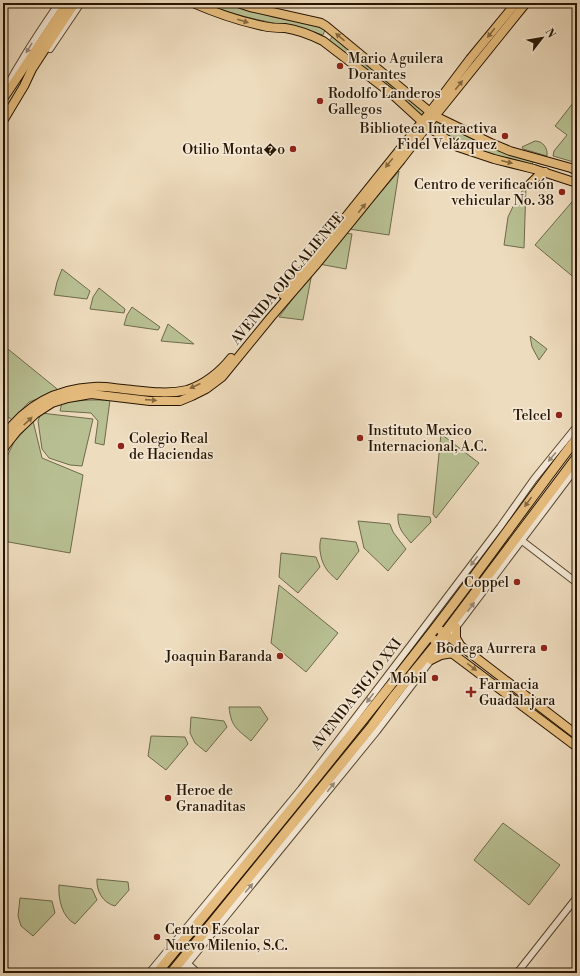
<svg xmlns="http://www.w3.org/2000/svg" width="580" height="976" viewBox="0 0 580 976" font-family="'Libre Bodoni',serif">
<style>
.green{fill:#b8c093;stroke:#6e6a4a}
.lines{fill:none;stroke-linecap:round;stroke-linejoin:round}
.minor-casing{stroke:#574630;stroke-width:8}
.major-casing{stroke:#251401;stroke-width:10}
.highway-casing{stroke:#251401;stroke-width:11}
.minor{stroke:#f4e8d5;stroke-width:6}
.major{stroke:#e7be7f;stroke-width:8}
.highway{stroke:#e7be7f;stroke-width:9}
.oneway{fill:#866940}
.oneway2{fill:#978976}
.poi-dot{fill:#8f2418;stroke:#f4e8d5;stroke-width:1.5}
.labels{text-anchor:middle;stroke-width:3.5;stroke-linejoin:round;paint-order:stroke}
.poi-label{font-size:14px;fill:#251401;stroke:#f4e8d5;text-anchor:end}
.street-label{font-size:14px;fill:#251401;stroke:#f4e8d5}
</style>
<rect width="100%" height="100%" fill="#eedcbe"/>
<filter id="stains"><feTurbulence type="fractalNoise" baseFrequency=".005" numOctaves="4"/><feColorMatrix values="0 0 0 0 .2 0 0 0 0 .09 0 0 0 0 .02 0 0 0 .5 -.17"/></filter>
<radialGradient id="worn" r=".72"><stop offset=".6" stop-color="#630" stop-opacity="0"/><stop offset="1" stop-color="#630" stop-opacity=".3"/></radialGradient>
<g class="green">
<path d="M 204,3 L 229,3 L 273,17 L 315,25 L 325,30 L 323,35 C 284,23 242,20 204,3 Z"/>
<polygon points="333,36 426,112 422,116 329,41"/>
<polygon points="577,98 577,163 553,156 554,151 567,135 555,126"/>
<polygon points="436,121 487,146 531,160 533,161 533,163 531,165 529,165 459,145 432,126"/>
<path d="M 535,141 C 543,141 548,148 547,156 L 523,149 L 522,147 Z"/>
<polygon points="399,171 389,235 349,229"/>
<polygon points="526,186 524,248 504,245 508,217 517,198"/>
<polygon points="577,196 577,280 535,245"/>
<polygon points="344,233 352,234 346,269 319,264"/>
<polygon points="62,269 90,291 87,299 54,295 57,282"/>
<polygon points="312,273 303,320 279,317"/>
<polygon points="99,288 125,309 124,313 90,309 93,297"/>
<polygon points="132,307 160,327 158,330 124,325 127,315"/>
<polygon points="168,324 194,344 161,341"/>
<polygon points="530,336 547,349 539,360 532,347"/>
<polygon points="3,345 56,388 58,391 29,402 12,420 3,413"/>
<polygon points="90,400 110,400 104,445 95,443 98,421 91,413 60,411 62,402"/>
<polygon points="41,413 93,419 82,466 70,465 49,458 42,449 38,421"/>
<polygon points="33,421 42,458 83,475 70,553 3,541 3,465 14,442"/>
<polygon points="441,434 479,463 436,518 433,514"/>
<path d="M 398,514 L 430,517 L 431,522 L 411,543 C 403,533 397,528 398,514 Z"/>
<polygon points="358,521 390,524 393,532 406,549 388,571 364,548"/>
<path d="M 321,538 L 356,542 L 359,551 L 337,580 C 334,577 330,574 327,570 C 321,562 318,548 321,538 Z"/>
<polygon points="281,553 316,557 320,567 298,593 279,577"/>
<polygon points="279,585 338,633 306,672 271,643"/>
<path d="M 229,707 L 260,707 L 268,719 L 251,741 C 237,729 231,727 229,707 Z"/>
<polygon points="191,717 224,721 227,727 206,752 195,743 190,733"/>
<polygon points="151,736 185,737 188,744 166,770 148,756"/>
<polygon points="503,823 560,865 529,905 474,860"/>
<path d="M 97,879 L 128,882 L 129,890 L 115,906 C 103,903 96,891 97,879 Z"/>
<path d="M 59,885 L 92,889 L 97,900 L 75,924 C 62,917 58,899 59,885 Z"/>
<polygon points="20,898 52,901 55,913 33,936 21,926 18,916"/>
</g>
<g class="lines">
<g class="minor-casing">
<g id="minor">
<polyline points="50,49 81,3"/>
<path d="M 6,91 C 9,80 16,70 22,60 C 33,41 46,22 59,3"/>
<polyline points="521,540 577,583"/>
<polyline points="188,964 198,973"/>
<polyline points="149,973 301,789 413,642 500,527 534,479 577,426"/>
<polyline points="180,973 377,731 464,617 577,467"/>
<polyline points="517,973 577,897"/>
</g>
</g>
<g class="major-casing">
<g id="major">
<path d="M 193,3 C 216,13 239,21 263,26 C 271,28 278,28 285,28 C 299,30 311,35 323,41 L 392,94 L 427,126 L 458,147 L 494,159 L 534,169 L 577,183"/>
<polyline points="238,3 250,7 321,23 326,26 435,116 491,143 510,151 571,168 577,171"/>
<polyline points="3,99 67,3"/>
<polyline points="3,121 24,86 32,69 75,3"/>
<polyline points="530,184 538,176 545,172"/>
<polyline points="283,295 430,112 470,59 516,3"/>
<path d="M 3,437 C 25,406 55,389 93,387 C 103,386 113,388 123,389 C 144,391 166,395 187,390 C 204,385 221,371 231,358"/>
<polyline points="3,450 6,445 17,431 35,414 52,403 68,398 91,394 150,401 180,401 192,396 206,389 222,377 271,317 315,266 401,160 435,116 526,3"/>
<polyline points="436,627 577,735"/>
<polyline points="456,627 456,638 460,645"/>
<polyline points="429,636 577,747"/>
<polyline points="431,660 441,655 453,653"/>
</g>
</g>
<g class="highway-casing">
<g id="highway">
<path d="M 157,973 C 251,858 346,744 436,627 C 484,565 529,500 577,438"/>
<polyline points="171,973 372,726 395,695 438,642 577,457"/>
</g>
</g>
<use href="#minor" class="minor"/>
<use href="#major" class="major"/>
<use href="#highway" class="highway"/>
</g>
<defs><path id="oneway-solid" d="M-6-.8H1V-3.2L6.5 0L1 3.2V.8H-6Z"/></defs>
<g class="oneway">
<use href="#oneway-solid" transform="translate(243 21) rotate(17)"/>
<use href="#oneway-solid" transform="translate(491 33) rotate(129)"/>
<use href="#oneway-solid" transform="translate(340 37) rotate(-140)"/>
<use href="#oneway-solid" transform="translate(459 85) rotate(-51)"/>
<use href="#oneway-solid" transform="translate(507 162) rotate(14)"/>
<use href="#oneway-solid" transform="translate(389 163) rotate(129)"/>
<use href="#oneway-solid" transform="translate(362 208) rotate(-51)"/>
<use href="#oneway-solid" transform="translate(195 386) rotate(155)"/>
<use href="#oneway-solid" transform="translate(151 400) rotate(4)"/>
<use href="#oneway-solid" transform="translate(28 421) rotate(-43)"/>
<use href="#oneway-solid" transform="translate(528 502) rotate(126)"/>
<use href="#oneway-solid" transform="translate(472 667) rotate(37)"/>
</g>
<g class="oneway2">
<use href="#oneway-solid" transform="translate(29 48) rotate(121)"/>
<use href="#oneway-solid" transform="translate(552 457) rotate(130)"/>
<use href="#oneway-solid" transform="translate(474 561) rotate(127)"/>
<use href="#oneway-solid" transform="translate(471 607) rotate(-53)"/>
<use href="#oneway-solid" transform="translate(370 698) rotate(127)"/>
<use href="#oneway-solid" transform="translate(331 787) rotate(-51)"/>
<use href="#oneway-solid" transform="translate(249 888) rotate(-50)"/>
</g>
<g class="poi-dot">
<circle cx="340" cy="66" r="4"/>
<circle cx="320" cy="101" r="4"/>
<circle cx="505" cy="136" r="4"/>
<circle cx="293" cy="149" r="4"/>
<circle cx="562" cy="192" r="4"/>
<circle cx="559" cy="415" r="4"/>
<circle cx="360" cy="438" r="4"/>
<circle cx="121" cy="446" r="4"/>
<circle cx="517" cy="582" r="4"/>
<circle cx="544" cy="648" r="4"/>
<circle cx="280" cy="656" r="4"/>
<circle cx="435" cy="678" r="4"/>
<path d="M469 686h4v4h4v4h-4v4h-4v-4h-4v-4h4z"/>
<circle cx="168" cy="798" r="4"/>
<circle cx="157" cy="937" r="4"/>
</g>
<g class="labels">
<g class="poi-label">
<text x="348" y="63" text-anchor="start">Mario Aguilera<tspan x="348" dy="16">Dorantes</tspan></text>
<text x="328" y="98" text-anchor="start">Rodolfo Landeros<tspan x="328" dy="16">Gallegos</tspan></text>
<text x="497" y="133">Biblioteca Interactiva<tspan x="497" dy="16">Fidel Velázquez</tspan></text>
<text x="285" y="154">Otilio Monta�o</text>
<text x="554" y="189">Centro de verificación<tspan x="554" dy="16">vehicular No. 38</tspan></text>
<text x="551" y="420">Telcel</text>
<text x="368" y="435" text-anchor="start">Instituto Mexico<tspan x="368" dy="16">Internacional, A.C.</tspan></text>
<text x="129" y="443" text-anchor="start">Colegio Real<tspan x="129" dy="16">de Haciendas</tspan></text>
<text x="509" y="587">Coppel</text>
<text x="536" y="653">Bodega Aurrera</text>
<text x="272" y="661">Joaquin Baranda</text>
<text x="427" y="683">Mobil</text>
<text x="479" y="689" text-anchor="start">Farmacia<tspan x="479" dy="16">Guadalajara</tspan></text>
<text x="176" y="795" text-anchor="start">Heroe de<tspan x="176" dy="16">Granaditas</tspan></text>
<text x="165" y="934" text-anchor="start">Centro Escolar<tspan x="165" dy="16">Nuevo Milenio, S.C.</tspan></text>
</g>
<g class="street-label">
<text transform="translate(287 278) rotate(-50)" y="5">AVENIDA OJOCALIENTE</text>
<text transform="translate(356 694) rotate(-52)" y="5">AVENIDA SIGLO XXI</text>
</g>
</g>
<rect width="580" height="976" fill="none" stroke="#eedcbe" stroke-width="16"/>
<rect x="4" y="4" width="572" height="968" fill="none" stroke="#251401" stroke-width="2"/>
<rect x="8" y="8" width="564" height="960" fill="none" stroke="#251401"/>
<g transform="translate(542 38) rotate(59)" stroke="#f4e8d5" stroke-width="3" paint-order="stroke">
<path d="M0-3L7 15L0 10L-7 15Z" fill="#251401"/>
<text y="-6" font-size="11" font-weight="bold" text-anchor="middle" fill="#251401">N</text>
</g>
<rect width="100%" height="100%" filter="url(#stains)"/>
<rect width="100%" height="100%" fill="url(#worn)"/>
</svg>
